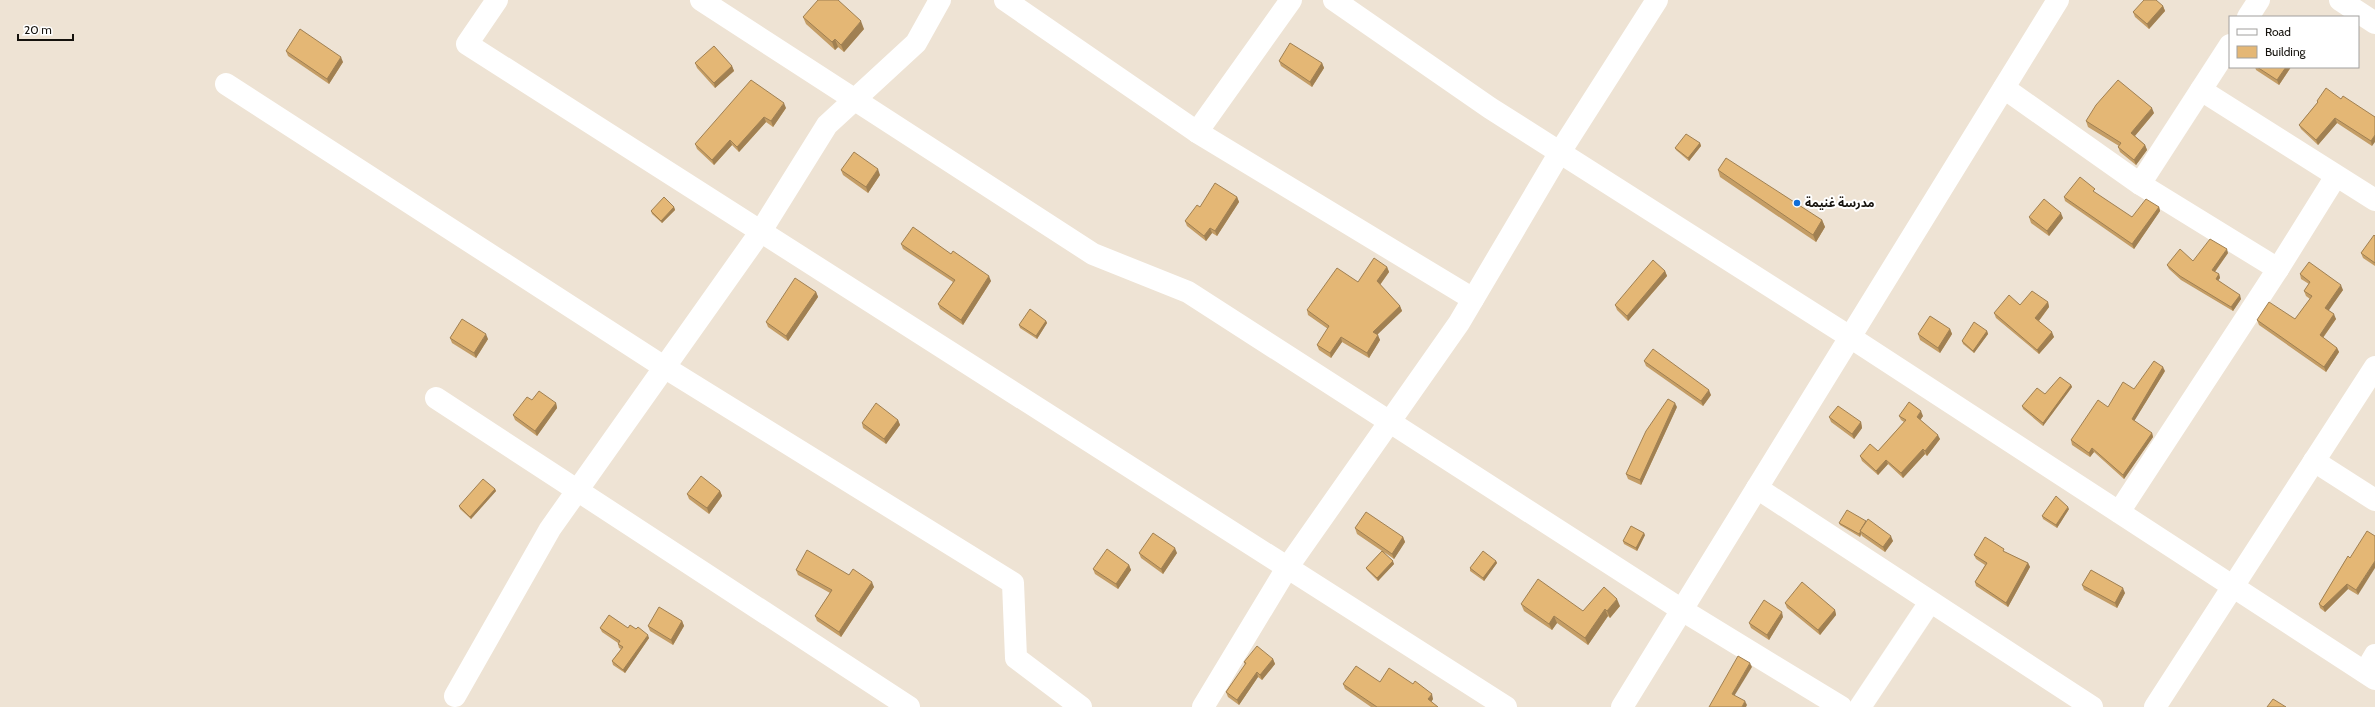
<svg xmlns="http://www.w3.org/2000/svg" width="2375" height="707" viewBox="0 0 2375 707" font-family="Cabin,'Noto Sans Arabic',sans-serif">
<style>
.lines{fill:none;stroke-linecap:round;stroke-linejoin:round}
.minor{stroke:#fff;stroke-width:22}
.wall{fill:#c49d65}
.shaded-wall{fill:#a08052}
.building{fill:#e4b775;stroke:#a08052}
.poi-dot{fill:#106ed7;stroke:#fff;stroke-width:1.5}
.labels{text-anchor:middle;stroke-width:4;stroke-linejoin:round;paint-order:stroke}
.poi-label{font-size:12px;font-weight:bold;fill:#15120d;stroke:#fff;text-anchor:start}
</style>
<rect width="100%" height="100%" fill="#eee3d4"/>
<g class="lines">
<g class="minor">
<polyline points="497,0 467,44 1506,707"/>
<polyline points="701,0 1093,254 1188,292 1682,610 1841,707"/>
<polyline points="1005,0 1197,132 1473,299"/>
<polyline points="1334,0 1490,108 1850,337 2375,679"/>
<polyline points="2340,0 2375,23"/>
<polyline points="2248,17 2259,0"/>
<polyline points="226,84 664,367 1013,583 1016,658 1081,707"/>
<polyline points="2004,88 2140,184 2278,269"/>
<polyline points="2201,90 2375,200"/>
<polyline points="1197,132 1291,0"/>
<polyline points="2140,184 2230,45"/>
<polyline points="436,398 909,707"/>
<polyline points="2314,461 2375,500"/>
<polyline points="1757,488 2092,707"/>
<polyline points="2119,512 2278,269 2336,176"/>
<polyline points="2365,672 2375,655"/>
<polyline points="455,696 550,529 761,231 827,125 916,43 940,0"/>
<polyline points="1203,707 1287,568 1459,323 1560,152 1657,0"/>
<polyline points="1622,707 2058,0"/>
<polyline points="1860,707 1930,602"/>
<polyline points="2155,707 2375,367"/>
</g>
</g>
<g class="wall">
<polygon points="2163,6 2165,11 2149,29 2135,17 2133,12"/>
<polygon points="803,17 864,29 844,52 838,47 835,50 806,24"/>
<polygon points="286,51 343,62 329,84 288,56"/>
<polygon points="1279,61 1322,63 1324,68 1312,87 1281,66"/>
<polygon points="695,63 732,66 734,71 715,88 697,68"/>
<polygon points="2255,67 2291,67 2279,85 2256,70"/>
<polygon points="2341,99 2375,117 2372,146 2337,123 2318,145 2301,129 2299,125 2317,103 2317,101"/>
<polygon points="786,108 773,127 766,122 739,152 732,145 714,165 697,149 695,144"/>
<polygon points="2154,113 2135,136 2145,145 2147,150 2136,165 2120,152 2118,147 2119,146 2088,127 2086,121"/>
<polygon points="1700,143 1701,146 1689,161 1676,150 1675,148"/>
<polygon points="841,170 880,175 868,193 843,175"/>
<polygon points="1718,170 1822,220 1825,227 1816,242 1720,177"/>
<polygon points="1237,197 1239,202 1217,236 1212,233 1206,241 1187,226 1185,221"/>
<polygon points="2064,197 2132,217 2159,207 2160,211 2134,249 2065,201"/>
<polygon points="674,207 675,210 662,223 652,214 651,211"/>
<polygon points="2029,217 2063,218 2049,236 2031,223"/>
<polygon points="2375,236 2375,266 2363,258 2361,253"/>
<polygon points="901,244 951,254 991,281 963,325 940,309 938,304 953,282 903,249"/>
<polygon points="2228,253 2215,272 2219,274 2220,278 2218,280 2241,299 2233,311 2181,280 2169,269 2167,265 2193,261"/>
<polygon points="1387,267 1389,272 1380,285 1400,306 1402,311 1377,334 1380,340 1369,358 1342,342 1331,358 1319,350 1317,345 1328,329 1308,315 1307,310"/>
<polygon points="1665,271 1667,276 1628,321 1617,310 1615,305"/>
<polygon points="2300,274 2343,290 2328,310 2336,319 2323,338 2337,348 2339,352 2326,372 2259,325 2257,320 2295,319 2310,299 2306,296 2304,291 2309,284 2301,279"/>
<polygon points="816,292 818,297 788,341 768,327 766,322"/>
<polygon points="2048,302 2049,307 2039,321 2054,337 2039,354 1996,318 1994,313 2020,305"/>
<polygon points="1046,321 1047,323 1037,339 1020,328 1019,325"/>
<polygon points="1950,329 1952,334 1940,353 1920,340 1918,334"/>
<polygon points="1987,331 1988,334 1974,353 1963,344 1962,341"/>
<polygon points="450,338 488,339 476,358 452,343"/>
<polygon points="1644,361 1711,395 1703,406 1646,366"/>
<polygon points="2165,371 2134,421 2152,433 2153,437 2124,479 2094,452 2090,457 2072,445 2071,440 2108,407 2134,389"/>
<polygon points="2071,385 2072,387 2043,426 2023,409 2022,406 2045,394"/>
<polygon points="532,400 556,403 557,408 537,436 515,420 513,415"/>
<polygon points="1677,407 1641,485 1628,479 1626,474"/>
<polygon points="1899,416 1923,416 1920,420 1940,439 1927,456 1925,454 1903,478 1888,464 1878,475 1862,461 1860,456 1878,451 1904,422 1901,420"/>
<polygon points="1829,417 1861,422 1862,428 1854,439 1831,422"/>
<polygon points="898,420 900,425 886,444 863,428 862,423"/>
<polygon points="495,489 496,491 471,519 460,509 459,506"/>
<polygon points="720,491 722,496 709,514 689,499 687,494"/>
<polygon points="2069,509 2057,528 2043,519 2042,516"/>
<polygon points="1866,521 1893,541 1885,552 1862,536 1861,534 1860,537 1840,525 1839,523"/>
<polygon points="1355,528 1403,537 1405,542 1394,559 1384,552 1394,564 1378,581 1367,570 1366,568 1382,551 1357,534"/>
<polygon points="1645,535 1637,551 1624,544 1623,541"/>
<polygon points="2005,552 2028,563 2030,567 2008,607 1976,586 1975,582 1985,565 1976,559 1974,555"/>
<polygon points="1139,553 1177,553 1163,574 1141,558"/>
<polygon points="2348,556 2358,595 2348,589 2325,612 2320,608 2319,604"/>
<polygon points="1496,561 1497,563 1484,581 1470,571 1470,568"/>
<polygon points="1129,565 1131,570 1118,589 1095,574 1093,569"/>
<polygon points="796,570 849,575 874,587 841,637 817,621 815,616 830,593 798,575"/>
<polygon points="2082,585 2125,593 2117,608 2084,590"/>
<polygon points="1785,603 1835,610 1836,615 1820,635 1787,608"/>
<polygon points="1521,604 1583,611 1620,606 1610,618 1608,616 1588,645 1557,623 1552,630 1524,611"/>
<polygon points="1783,617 1769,640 1751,628 1749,623"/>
<polygon points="682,621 684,626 673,645 650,631 648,626"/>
<polygon points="600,628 628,628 649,638 625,673 613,665 612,661 621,649 619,648 618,644 618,643 602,632"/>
<polygon points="1273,659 1275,664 1262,680 1258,677 1239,705 1228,697 1226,692 1245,665 1244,662"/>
<polygon points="1380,682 1433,699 1431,702 1438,707 1371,707 1345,689 1343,684"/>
</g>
<g class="shaded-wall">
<polygon points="2163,6 2165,11 2149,29 2147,24"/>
<polygon points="861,21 864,29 844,52 841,45"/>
<polygon points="835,39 838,47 835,50 832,42"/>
<polygon points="341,57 343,62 329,84 327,79"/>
<polygon points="1322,63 1324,68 1312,87 1310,82"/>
<polygon points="732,66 734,71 715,88 714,83"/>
<polygon points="2286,67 2291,67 2279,85 2277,80"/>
<polygon points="784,103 786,108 773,127 771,121"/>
<polygon points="2152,108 2154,113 2133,138 2131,133"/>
<polygon points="764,117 766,122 739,152 737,147"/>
<polygon points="2335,118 2337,123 2318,145 2316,140"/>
<polygon points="2375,135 2375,142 2372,146 2371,141"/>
<polygon points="730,140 732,145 714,165 712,160"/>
<polygon points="1700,143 1701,146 1689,161 1688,158"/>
<polygon points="2145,145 2147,150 2136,165 2134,160"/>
<polygon points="878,169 880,175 868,193 866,187"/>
<polygon points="1237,197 1239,202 1217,236 1215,231"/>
<polygon points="674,207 675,210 662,223 661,221"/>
<polygon points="2159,207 2160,211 2134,249 2132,244"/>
<polygon points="2061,213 2063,218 2049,236 2047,231"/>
<polygon points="1822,220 1825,227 1816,242 1813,235"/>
<polygon points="1210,228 1212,233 1206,241 1204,236"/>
<polygon points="2227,249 2228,253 2213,274 2212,270"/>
<polygon points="1387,267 1389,272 1379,286 1377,281"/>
<polygon points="1665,271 1667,276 1628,321 1627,316"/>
<polygon points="2219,274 2220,278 2217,282 2216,279"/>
<polygon points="989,276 991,281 963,325 961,320"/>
<polygon points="2341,285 2343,290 2327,313 2325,308"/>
<polygon points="816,292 818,297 788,341 786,336"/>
<polygon points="2240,295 2241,299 2233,311 2231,307"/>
<polygon points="2048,302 2049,307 2037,323 2035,318"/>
<polygon points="1400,306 1402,311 1375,337 1373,332"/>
<polygon points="2334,314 2336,319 2321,340 2320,335"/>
<polygon points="1046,321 1047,323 1037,339 1036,336"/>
<polygon points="1950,329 1952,334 1940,353 1938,348"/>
<polygon points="1987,331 1988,334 1974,353 1973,351"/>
<polygon points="2052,332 2054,337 2039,354 2037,350"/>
<polygon points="486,334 488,339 476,358 474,353"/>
<polygon points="1378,335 1380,340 1369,358 1367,353"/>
<polygon points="1341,337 1342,342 1331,358 1330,353"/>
<polygon points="2337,348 2339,352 2326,372 2324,367"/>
<polygon points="2163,367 2165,371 2133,423 2132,419"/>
<polygon points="2071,385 2072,387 2043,426 2043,423"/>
<polygon points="1709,390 1711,395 1703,406 1701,401"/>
<polygon points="556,403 557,408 537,436 535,431"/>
<polygon points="1675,403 1677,407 1641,485 1640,480"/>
<polygon points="1921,411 1923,416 1919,422 1917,417"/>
<polygon points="898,420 900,425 886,444 884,439"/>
<polygon points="1861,422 1862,428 1854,439 1852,434"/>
<polygon points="2152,433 2153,437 2124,479 2123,475"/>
<polygon points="1938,435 1940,439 1927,456 1925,451"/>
<polygon points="2092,448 2094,452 2090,457 2089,453"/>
<polygon points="1923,449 1925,454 1903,478 1901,473"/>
<polygon points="1886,460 1888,464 1878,475 1876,471"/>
<polygon points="495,489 496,491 471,519 470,517"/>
<polygon points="720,491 722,496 709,514 707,508"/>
<polygon points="2068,507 2069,509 2057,528 2056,525"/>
<polygon points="1860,531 1861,534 1860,537 1859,534"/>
<polygon points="1644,533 1645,535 1637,551 1636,548"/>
<polygon points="1891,536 1893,541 1885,552 1883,547"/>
<polygon points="1403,537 1405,542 1394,559 1392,554"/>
<polygon points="1175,548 1177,553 1163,574 1161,569"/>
<polygon points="1393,561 1394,564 1378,581 1377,578"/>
<polygon points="1496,561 1497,563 1484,581 1483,578"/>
<polygon points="2375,561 2375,568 2358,595 2356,590"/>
<polygon points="2028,563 2030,567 2008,607 2006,603"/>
<polygon points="1129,565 1131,570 1118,589 1116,584"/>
<polygon points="872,582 874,587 841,637 839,632"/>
<polygon points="2347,584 2348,589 2325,612 2323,607"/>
<polygon points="2123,588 2125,593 2117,608 2115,603"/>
<polygon points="1617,599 1620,606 1610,618 1607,611"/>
<polygon points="1605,609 1608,616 1588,645 1585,638"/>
<polygon points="1835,610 1836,615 1820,635 1818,630"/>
<polygon points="1782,612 1783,617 1769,640 1767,635"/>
<polygon points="1554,616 1557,623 1552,630 1549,624"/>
<polygon points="682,621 684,626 673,645 671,640"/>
<polygon points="648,635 649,638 625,673 623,670"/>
<polygon points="1273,659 1275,664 1262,680 1260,675"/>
<polygon points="1750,663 1752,667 1733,698 1732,694"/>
<polygon points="1257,672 1258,677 1239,705 1237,700"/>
<polygon points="1432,694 1433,699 1430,704 1428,699"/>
<polygon points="1745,701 1747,705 1746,707 1742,707"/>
</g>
<g class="building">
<polygon points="818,0 838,0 861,21 841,45 835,39 832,42 803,17"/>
<polygon points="2144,0 2156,0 2163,6 2147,24 2133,12"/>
<polygon points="300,29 341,57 327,79 286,51"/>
<polygon points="1290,43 1322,63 1310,82 1279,61"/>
<polygon points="714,46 732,66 714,83 695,63"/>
<polygon points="2257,67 2286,67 2277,80"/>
<polygon points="751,80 784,103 771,121 764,117 737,147 730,140 712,160 695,144"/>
<polygon points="2118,80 2152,108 2131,133 2145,145 2134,160 2118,147 2121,143 2086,121 2096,105"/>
<polygon points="2326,88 2341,99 2343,96 2375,117 2375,135 2371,141 2335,118 2316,140 2299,125 2318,102 2317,101"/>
<polygon points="1686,134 1700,143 1688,158 1675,148"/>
<polygon points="854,152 878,169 866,187 841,170"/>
<polygon points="1726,158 1822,220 1813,235 1718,170"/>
<polygon points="2080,177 2095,189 2093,191 2132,217 2146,199 2159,207 2132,244 2064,197"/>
<polygon points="1215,183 1237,197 1215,231 1210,228 1204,236 1185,221 1197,205 1200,207"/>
<polygon points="664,197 674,207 661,221 651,211"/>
<polygon points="2044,199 2061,213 2047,231 2029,217"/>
<polygon points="913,227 951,254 953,251 989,276 961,320 938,304 955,280 901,244"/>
<polygon points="2374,235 2375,236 2375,263 2361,253"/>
<polygon points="2210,239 2227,249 2212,270 2219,274 2216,279 2240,295 2231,307 2180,276 2167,265 2180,249 2193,261"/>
<polygon points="1374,258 1387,267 1377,281 1400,306 1373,332 1378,335 1367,353 1341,337 1330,353 1317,345 1329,326 1307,310 1337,268 1358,282"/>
<polygon points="1653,260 1665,271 1627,316 1615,305"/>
<polygon points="2309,262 2341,285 2325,308 2334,314 2320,335 2337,348 2324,367 2257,320 2269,302 2295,319 2312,296 2304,291 2310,282 2300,274"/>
<polygon points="795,278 816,292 786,336 766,322"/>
<polygon points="2032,291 2048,302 2035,318 2052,332 2037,350 1994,313 2009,295 2020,305"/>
<polygon points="1030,309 1046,321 1036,336 1019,325"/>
<polygon points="1930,316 1950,329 1938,348 1918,334"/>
<polygon points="462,319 486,334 474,353 450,338"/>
<polygon points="1974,322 1987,331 1973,351 1962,341"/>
<polygon points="1653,349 1709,390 1701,401 1644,361"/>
<polygon points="2154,361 2163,367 2132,419 2152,433 2123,475 2092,448 2089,453 2071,440 2098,400 2108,407 2123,382 2134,389"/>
<polygon points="2060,377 2071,385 2043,423 2022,406 2037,388 2045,394"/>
<polygon points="539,391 556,403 535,431 513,415 527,397 532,400"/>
<polygon points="1668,399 1675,403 1640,480 1626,474 1646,431"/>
<polygon points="1909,402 1921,411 1917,417 1938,435 1925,451 1923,449 1901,473 1886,460 1876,471 1860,456 1870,444 1878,451 1906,420 1899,416"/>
<polygon points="876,403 898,420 884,439 862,423"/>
<polygon points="1838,406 1861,422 1852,434 1829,417"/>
<polygon points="701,476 720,491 707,508 687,494"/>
<polygon points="483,479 495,489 470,517 459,506"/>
<polygon points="2056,496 2068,507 2056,525 2042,516"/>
<polygon points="1847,510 1866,521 1860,531 1861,531 1859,534 1839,523"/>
<polygon points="1366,512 1403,537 1392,554 1355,528"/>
<polygon points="1868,519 1891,536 1883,547 1860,531"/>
<polygon points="1631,526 1644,533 1636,548 1623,541"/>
<polygon points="2367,531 2375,536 2375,561 2356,590 2347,584 2323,607 2319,604 2348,556 2350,558"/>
<polygon points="1153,533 1175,548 1161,569 1139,553"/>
<polygon points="1985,537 2004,549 2003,551 2028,563 2006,603 1975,582 1987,563 1974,555"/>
<polygon points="1107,549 1129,565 1116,584 1093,569"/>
<polygon points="807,550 849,575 853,569 872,582 839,632 815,616 832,590 796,570"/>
<polygon points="1382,551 1393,561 1377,578 1366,568"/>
<polygon points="1483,551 1496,561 1483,578 1470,568"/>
<polygon points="2091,570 2123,588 2115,603 2082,585"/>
<polygon points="1538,579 1583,611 1604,587 1617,599 1607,611 1605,609 1585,638 1554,616 1549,624 1521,604"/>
<polygon points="1802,582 1835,610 1818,630 1785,603"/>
<polygon points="1764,600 1782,612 1767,635 1749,623"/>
<polygon points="659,607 682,621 671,640 648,626"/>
<polygon points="609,615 628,628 630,625 636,629 638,627 648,635 623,670 612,661 623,647 618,644 620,641 600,628"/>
<polygon points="1257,646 1273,659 1260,675 1257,672 1237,700 1226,692 1246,663 1244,662"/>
<polygon points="1738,656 1750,663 1732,694 1745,701 1742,707 1709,707"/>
<polygon points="1356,666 1380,682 1389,668 1413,684 1415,681 1432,694 1428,699 1438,707 1377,707 1343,684"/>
<polygon points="2273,699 2286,707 2267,707"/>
</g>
<circle class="poi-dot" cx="1797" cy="203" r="4"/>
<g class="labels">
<g class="poi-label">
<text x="1805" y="207">مدرسة غنيمة</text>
</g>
</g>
<rect x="2229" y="16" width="130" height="52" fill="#ffffff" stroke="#a1a09e"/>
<rect x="2237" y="29" width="20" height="6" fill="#ffffff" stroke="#a1a09e"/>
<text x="2265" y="36" font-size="12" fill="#15120d">Road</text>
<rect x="2237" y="46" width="20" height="12" fill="#e4b775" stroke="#a1a09e"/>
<text x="2265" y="56" font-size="12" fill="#15120d">Building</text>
<path d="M18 34v6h55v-6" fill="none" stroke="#15120d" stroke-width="2"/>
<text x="24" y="34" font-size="12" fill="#15120d" stroke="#ffffff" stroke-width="3" paint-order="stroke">20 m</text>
</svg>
